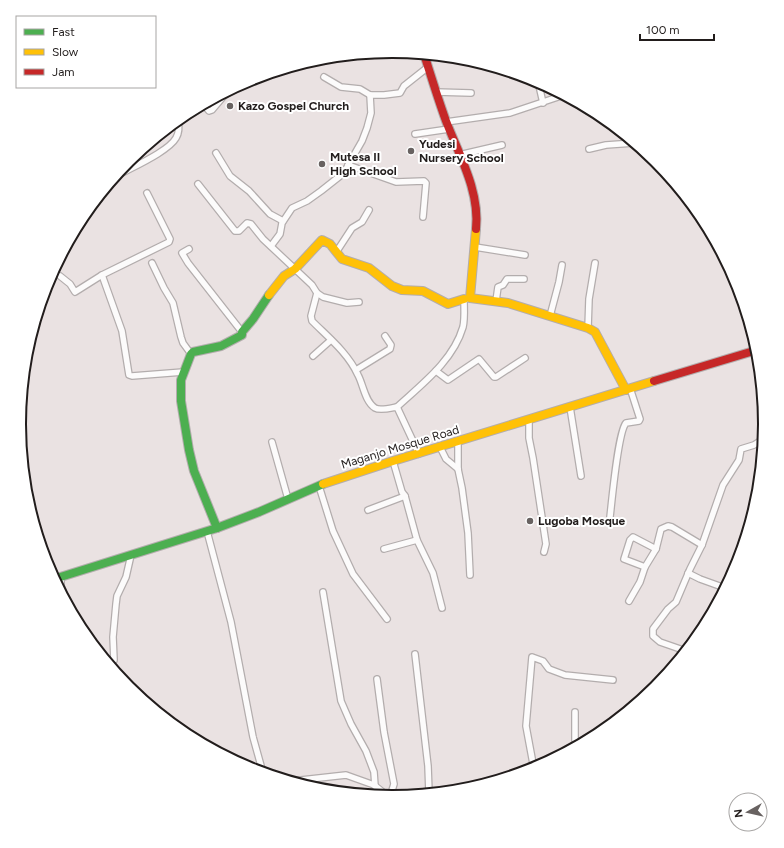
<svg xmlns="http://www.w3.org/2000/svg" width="784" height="848" viewBox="0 0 784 848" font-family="Figtree,sans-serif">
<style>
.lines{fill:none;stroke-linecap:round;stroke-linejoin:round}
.street-casing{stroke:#b3adad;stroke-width:8}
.fast-casing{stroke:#b3adad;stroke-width:10}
.slow-casing{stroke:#b3adad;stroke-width:10}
.jam-casing{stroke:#b3adad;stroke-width:10}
.street{stroke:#fcfbfb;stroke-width:5.5}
.fast{stroke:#4caf50;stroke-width:8}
.slow{stroke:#ffc107;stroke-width:8}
.jam{stroke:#c62828;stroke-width:8}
.poi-dot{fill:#686261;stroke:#fff;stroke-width:1.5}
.labels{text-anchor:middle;stroke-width:4;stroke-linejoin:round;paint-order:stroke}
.poi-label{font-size:12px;font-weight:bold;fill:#221d1c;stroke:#fff;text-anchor:start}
.street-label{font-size:12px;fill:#221d1c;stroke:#fff}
.rim{fill:none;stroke:#221d1c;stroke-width:2}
</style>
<rect width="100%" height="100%" fill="#eae2e2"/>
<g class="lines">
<g class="street-casing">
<g id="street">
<polyline points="324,77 341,87 360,89 370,95 384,95 400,93 404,86 428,67"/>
<polyline points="538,81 543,103"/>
<polyline points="436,92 471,93"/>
<polyline points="203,104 209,111 212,110 223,97 234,88"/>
<polyline points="446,122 510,113 564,95"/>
<polyline points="415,134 449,129"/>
<polyline points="589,149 606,145 634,143"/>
<polyline points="216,153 230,176 249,191 270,214 283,221"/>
<polyline points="459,155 502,145"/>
<polyline points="348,165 396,182 424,181 426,183 423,217"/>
<path d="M 115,177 C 130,168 168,152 176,138 C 179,133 179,125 178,120"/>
<path d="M 198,184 L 235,231 L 239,231 L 247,223 L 251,224 L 263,239 L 312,285 L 317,293 L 311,316 L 312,321 C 328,337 348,353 358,375 C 363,384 365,402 375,408 C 380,411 391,408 397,407 L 419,454"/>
<polyline points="271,246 280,234 282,223 292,208 307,201 321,191 340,176 346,169 362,141 367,128 371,113 370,95"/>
<polyline points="475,247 525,255"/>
<polyline points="189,249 182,253 188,263 242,332"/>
<polyline points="337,251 352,228 362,222 369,210"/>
<polyline points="152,263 164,288 173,303 181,337 183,343 191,354"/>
<polyline points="102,275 122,331 129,375 132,376 183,372"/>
<polyline points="60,276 70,284 75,292 102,275 169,242 170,239 147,193"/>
<polyline points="317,293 323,297 347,303 359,302"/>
<polyline points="496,301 498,287 503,285 507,279 524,279"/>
<polyline points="550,316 559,282 562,265"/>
<polyline points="588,328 589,299 595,263"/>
<polyline points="313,356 331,340"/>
<polyline points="356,370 390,349 391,345 385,336"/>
<polyline points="436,371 448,380 479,359 494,377 496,377 525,358"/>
<path d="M 397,407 C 422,384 453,361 463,327 C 465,318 464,308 464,299 L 466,299"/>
<polyline points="570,407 581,476"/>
<polyline points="529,419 529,438 533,458 546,544 544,552"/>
<polyline points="272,442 288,499"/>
<polyline points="458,442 458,469 462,488 468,533 470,575"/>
<polyline points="440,447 446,459 458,469"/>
<polyline points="393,461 402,492 405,496 417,540 433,573 442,608"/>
<polyline points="319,486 333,531 353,574 387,619"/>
<polyline points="368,510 405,496"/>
<path d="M 610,517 C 612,500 618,432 626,423 L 639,421 L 640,419 L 630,388"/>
<polyline points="208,535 231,622 253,737 263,773"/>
<polyline points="384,549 417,540"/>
<polyline points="645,567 624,559 630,540 633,537 656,549"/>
<polyline points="688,573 700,579 725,588"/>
<polyline points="61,577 61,586 70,609"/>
<polyline points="323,592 341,701 351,724 366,751 374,772 375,786"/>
<polyline points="629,601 640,582 645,567 656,549 661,529 668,526 672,527 702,545"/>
<polyline points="686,651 660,642 653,636 653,629 668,609 676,602 690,569 702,545 723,485 739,460 741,449 754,445 763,439"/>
<polyline points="415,654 428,766 429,793"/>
<polyline points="114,660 113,637 116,604 117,596 126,577 131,555"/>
<polyline points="377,679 384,732 394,784 390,797"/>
<polyline points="575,712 575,740 577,746"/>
<polyline points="534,769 526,726 532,657 543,661 549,669 565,675 613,680"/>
<polyline points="292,781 346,775 374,785 389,797"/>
</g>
</g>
<g class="fast-casing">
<g id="fast">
<polyline points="217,528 194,471 189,450 181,401 181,380 191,354 193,352 221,346 242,335 242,332 253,319 269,295"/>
<polyline points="54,579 217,528 259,512 323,484"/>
</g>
</g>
<g class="slow-casing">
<g id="slow">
<polyline points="476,229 470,298 508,303 588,328 595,332 626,390"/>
<polyline points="269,295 284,276 295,269 322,240 330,244 342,259 369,268 392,286 402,290 423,291 448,304 464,299"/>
<polyline points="323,484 393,461 654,381"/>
</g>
</g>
<g class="jam-casing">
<g id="jam">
<path d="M 424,54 C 431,76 438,99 446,121 C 459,155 480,191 476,229"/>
<polyline points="654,381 757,350"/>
</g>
</g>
<use href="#street" class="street"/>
<use href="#fast" class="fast"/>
<use href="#slow" class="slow"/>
<use href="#jam" class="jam"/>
</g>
<g class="poi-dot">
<circle cx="230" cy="106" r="4"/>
<circle cx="411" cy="151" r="4"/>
<circle cx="322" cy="164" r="4"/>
<circle cx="530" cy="521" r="4"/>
</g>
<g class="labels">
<g class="poi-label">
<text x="238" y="110">Kazo Gospel Church</text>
<text x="419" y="148">Yudesi<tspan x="419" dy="14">Nursery School</tspan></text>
<text x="330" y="161">Mutesa II<tspan x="330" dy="14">High School</tspan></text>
<text x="538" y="525">Lugoba Mosque</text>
</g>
<g class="street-label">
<text transform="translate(400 447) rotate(-17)" y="4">Maganjo Mosque Road</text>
</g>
</g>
<path d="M0 0H784V848H0ZM26 424a366 366 0 1 1 732 0a366 366 0 1 1-732 0Z" fill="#fff" fill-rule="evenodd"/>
<path class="rim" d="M26 424a366 366 0 1 1 732 0a366 366 0 1 1-732 0Z"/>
<rect x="16" y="16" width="140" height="72" fill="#ffffff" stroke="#a7a5a4"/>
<rect x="24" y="29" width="20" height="6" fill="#4caf50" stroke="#a7a5a4"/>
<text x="52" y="36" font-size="12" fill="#221d1c">Fast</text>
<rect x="24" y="49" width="20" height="6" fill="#ffc107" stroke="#a7a5a4"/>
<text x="52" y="56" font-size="12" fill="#221d1c">Slow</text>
<rect x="24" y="69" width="20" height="6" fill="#c62828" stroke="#a7a5a4"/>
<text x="52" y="76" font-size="12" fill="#221d1c">Jam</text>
<g transform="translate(748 812) rotate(262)"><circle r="19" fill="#ffffff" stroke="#a7a5a4"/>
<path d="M0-3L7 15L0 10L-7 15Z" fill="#686261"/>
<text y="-6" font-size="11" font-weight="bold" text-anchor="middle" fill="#221d1c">N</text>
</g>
<path d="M640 34v6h74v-6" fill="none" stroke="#221d1c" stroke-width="2"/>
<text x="646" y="34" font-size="12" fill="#221d1c" stroke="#ffffff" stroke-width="3" paint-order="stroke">100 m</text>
</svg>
